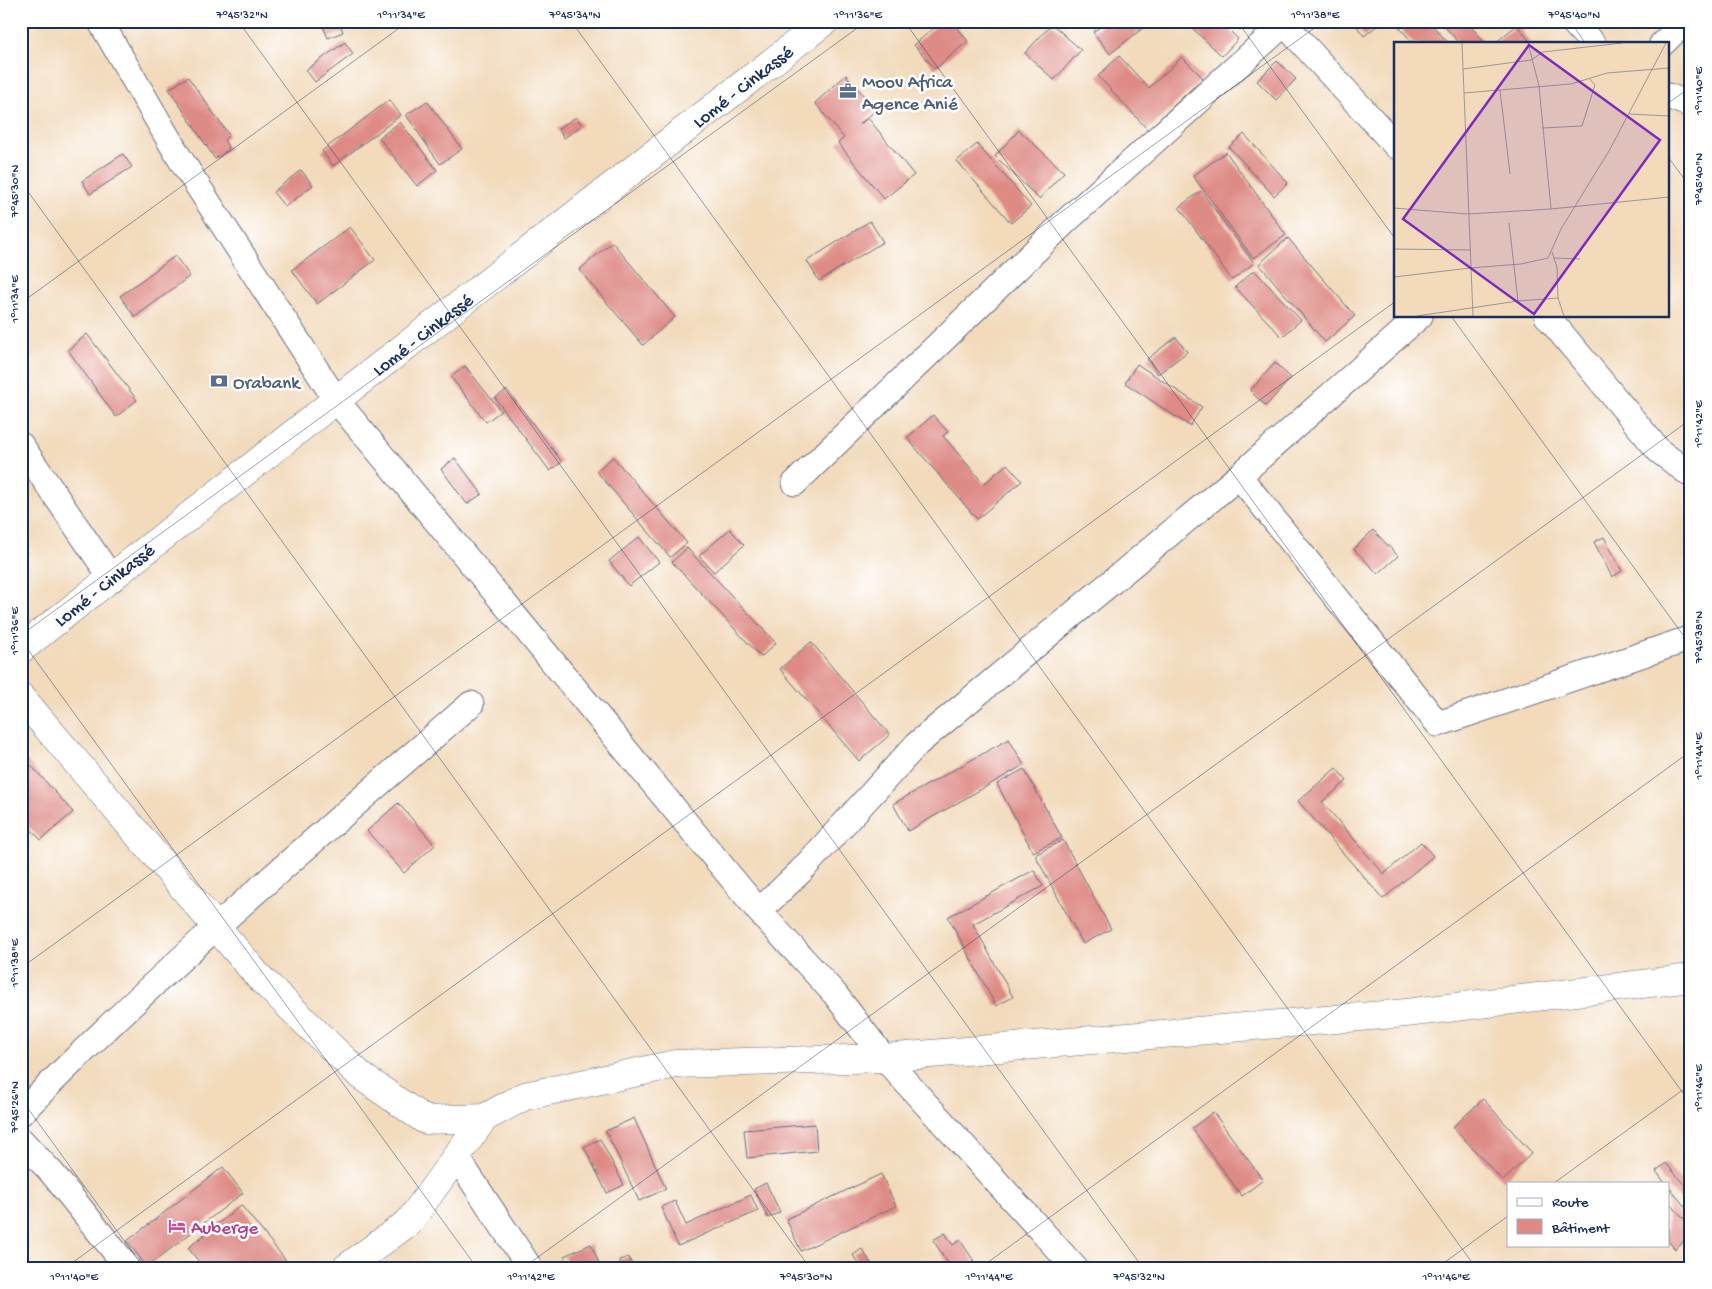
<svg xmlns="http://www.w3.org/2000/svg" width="1712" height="1289" viewBox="0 0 1712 1289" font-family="'Gochi Hand',sans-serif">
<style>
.building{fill:#de8a85}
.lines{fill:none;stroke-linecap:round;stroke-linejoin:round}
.minor-casing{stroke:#666b7f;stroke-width:27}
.tertiary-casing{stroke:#666b7f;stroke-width:29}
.primary-casing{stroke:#666b7f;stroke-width:29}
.trunk-casing{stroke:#666b7f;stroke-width:29}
.minor{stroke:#fff;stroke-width:25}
.tertiary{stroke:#fff;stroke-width:28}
.primary{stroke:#fff;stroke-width:28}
.trunk{stroke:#fff;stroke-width:28}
.ticks{fill:none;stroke:#1b2f5e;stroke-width:1;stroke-opacity:0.45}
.labels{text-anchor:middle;stroke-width:5;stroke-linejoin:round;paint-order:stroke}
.service-label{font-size:19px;fill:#4e5e75;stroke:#fff;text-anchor:start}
.street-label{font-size:19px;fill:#1b2f5e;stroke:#fff}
.hotel-label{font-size:19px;fill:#b23c85;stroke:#fff;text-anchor:start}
.inset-road{fill:none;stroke:#9c9696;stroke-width:1}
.view{fill:#7b2cbf;fill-opacity:0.15;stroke:#7b2cbf;stroke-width:2.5}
.inset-edge{fill:none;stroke:#1b2f5e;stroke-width:2.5}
.neatline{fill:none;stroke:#1b2f5e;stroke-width:2}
.ticks-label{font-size:12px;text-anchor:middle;fill:#1b2f5e}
</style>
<rect width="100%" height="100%" fill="#fff"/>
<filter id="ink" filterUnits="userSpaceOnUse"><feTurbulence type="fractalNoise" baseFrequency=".02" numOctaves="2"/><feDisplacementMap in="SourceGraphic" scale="10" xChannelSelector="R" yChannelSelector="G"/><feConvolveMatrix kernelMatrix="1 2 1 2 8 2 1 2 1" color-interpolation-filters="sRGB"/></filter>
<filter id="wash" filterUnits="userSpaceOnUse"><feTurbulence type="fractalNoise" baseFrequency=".0096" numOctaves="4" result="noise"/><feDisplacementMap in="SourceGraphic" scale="20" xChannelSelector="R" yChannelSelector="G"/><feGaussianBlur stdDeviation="1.12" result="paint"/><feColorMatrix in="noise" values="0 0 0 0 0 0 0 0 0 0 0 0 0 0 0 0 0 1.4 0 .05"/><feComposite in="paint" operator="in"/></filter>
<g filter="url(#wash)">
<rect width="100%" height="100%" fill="#f2dabb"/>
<g id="blocks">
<g class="building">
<polygon points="321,21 339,21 343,32 328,38"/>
<polygon points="942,21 952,21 968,41 935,69 914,45"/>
<polygon points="1108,21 1152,21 1110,54 1093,32"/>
<polygon points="1199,21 1220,21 1238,39 1222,56 1192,28"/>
<polygon points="1232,21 1249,21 1240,30"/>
<polygon points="1353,21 1383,21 1364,36"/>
<polygon points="1406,21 1429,21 1449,44 1414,44 1399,27"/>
<polygon points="1440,21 1466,21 1486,44 1460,44"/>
<polygon points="1052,24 1081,50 1054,80 1025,53"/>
<polygon points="1517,25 1532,44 1494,44"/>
<polygon points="345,42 353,54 315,82 306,70"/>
<polygon points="1119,56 1149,88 1182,57 1203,78 1148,130 1098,76"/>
<polygon points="1277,61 1296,79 1276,100 1257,81"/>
<polygon points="846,75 876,110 860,124 868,118 914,175 884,199 838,143 844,138 815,103"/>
<polygon points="188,77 229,135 224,140 229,149 215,159 169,89"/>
<polygon points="389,100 401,115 333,166 322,151"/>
<polygon points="427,101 462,149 440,164 406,115"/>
<polygon points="576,117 582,125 564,138 558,129"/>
<polygon points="400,122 437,170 417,186 379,138"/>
<polygon points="1019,130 1064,172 1039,199 995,156"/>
<polygon points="1244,134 1288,183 1274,196 1229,147"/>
<polygon points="977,144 1031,206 1011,223 957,161"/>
<polygon points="1226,152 1286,235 1253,258 1193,176"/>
<polygon points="123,154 132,167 90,194 82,181"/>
<polygon points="301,170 313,185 285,207 273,192"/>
<polygon points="1201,191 1254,263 1232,280 1179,207"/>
<polygon points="870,221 883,242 819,281 807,261"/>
<polygon points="350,227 375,260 317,304 292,270"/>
<polygon points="1288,238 1355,316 1325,342 1259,264"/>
<polygon points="612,242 675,317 643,345 579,270"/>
<polygon points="175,256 190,276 135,317 120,296"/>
<polygon points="1254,270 1301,320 1282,337 1235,287"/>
<polygon points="87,334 137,400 116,417 68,350"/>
<polygon points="1176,337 1187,352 1158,374 1147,359"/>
<polygon points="1275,363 1291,378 1266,406 1250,391"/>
<polygon points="1137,364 1202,407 1190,426 1125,383"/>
<polygon points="465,366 501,411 486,422 451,377"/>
<polygon points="507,390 562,462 550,471 495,398"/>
<polygon points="933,415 948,432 943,436 984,484 1007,464 1022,481 977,519 907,438"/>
<polygon points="613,457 687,543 670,557 596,471"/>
<polygon points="455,458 482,494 467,504 441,469"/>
<polygon points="730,529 744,545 714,572 699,556"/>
<polygon points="1373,530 1398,556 1378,574 1354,549"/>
<polygon points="639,537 659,562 629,586 609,561"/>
<polygon points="1604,537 1622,571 1612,577 1594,542"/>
<polygon points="687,548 776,643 761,657 672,562"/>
<polygon points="811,642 890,735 859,761 780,669"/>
<polygon points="1009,739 1024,765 908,831 893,804"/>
<polygon points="21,754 73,812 41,840 21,819"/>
<polygon points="1336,768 1347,781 1322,802 1384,874 1421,842 1433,856 1383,899 1298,801"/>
<polygon points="1024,769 1062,838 1033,852 997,784"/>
<polygon points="398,803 435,845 404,873 367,831"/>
<polygon points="1063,840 1111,929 1083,944 1035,855"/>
<polygon points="1034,870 1043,886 973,924 1013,997 996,1006 948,917"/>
<polygon points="1483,1099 1532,1153 1503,1181 1453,1127"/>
<polygon points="1213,1112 1263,1180 1242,1196 1192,1128"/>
<polygon points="634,1118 666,1189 639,1201 606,1131"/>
<polygon points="815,1124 817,1151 747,1158 744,1130"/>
<polygon points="600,1139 624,1185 607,1193 584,1147"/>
<polygon points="1666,1163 1691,1193 1691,1214 1668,1186 1668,1183 1665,1183 1656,1171"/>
<polygon points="223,1167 243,1193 147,1267 127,1241"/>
<polygon points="881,1174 896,1206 801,1251 786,1219"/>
<polygon points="766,1183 780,1212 768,1218 754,1189"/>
<polygon points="751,1195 758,1211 678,1246 661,1207 675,1201 686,1225"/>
<polygon points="1668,1201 1691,1227 1691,1235 1675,1249 1668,1241"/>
<polygon points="241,1205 292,1268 204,1268 188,1248"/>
<polygon points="945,1233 953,1245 960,1240 974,1261 963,1268 951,1268 933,1240"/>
<polygon points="591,1244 601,1268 569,1268 564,1256"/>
<polygon points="862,1249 874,1268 861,1268 853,1255"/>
<polygon points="629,1257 633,1268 622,1268 619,1260"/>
</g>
</g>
</g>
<g filter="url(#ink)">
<use href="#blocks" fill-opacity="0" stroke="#666b7f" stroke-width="1"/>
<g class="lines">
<g class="minor-casing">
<g id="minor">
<polyline points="100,21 179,157 336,400 759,911"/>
<polyline points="1282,21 1396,146"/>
<polyline points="1572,21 1593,44"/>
<polyline points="1662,44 1686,21"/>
<polyline points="1668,96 1691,105"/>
<polyline points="1547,316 1659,451 1691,475"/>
<polyline points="21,445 112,579"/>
<polyline points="1239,476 1438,724 1691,638"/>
<polyline points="795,483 1065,222 1284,24"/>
<path d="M 21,1113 C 163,968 318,837 471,704"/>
<polyline points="21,1140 52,1173 128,1268"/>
<polyline points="456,1156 530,1268"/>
<polyline points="1075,1268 884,1058 834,993 759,911 800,872 917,744 1239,476 1420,316"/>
</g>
</g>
<g class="tertiary-casing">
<polyline id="tertiary" points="346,1268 409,1222 484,1118"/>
</g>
<g class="primary-casing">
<polyline id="primary" points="21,697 258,976 361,1076 425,1120 484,1118 525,1096 676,1064 884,1058 1406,1013 1691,978"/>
</g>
<g class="trunk-casing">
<g id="trunk">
<path id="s1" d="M 21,649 L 336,400 L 825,21"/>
</g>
</g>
<use href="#minor" class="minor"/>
<use href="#tertiary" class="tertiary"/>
<use href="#primary" class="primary"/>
<use href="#trunk" class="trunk"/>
</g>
</g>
<path class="ticks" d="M 238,21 L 1143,1268M 571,21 L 1476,1268M 904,21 L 1691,1104M 1237,21 L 1396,240M 1570,21 L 1586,44M 1668,103 L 1691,87M 1668,157 L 1691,188M 21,182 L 810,1268M 21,303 L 409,21M 1451,316 L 1691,646M 21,635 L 867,21M 21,640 L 477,1268M 21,968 L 1324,21M 21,1099 L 144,1268M 1554,1183 L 1691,1084M 65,1268 L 1396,301M 523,1268 L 1691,419M 980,1268 L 1691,751M 1437,1268 L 1508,1216"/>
<defs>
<g id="office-bare" transform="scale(1.35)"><path d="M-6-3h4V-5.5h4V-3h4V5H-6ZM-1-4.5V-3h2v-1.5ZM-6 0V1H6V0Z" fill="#5c6f8a" stroke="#fff" stroke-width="2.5" paint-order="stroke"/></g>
<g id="bank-bare" transform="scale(1.35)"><path d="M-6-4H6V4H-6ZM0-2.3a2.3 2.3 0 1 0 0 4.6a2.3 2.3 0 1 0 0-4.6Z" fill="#5c6f8a" stroke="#fff" stroke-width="2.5" paint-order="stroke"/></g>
<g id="hotel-bare" transform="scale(1.35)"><path d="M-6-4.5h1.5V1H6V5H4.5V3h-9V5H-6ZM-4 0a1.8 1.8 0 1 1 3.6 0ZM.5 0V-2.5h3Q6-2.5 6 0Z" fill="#d1479c" stroke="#fff" stroke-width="2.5" paint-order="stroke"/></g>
</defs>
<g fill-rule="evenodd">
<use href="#office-bare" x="848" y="91"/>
<use href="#bank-bare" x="219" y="381"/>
<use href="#hotel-bare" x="177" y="1226"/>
</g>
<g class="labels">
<g class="service-label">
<text x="862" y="87">Moov Africa<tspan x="862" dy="22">Agence Anié</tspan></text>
<text x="233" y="388">Orabank</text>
</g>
<g class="street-label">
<text dy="7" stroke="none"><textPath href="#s1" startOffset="915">Lomé - Cinkassé</textPath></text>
<text dy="7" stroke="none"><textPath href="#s1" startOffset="510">Lomé - Cinkassé</textPath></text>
<text dy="7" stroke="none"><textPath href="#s1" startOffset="105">Lomé - Cinkassé</textPath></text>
</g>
<g class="hotel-label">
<text x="191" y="1233">Auberge</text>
</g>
</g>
<g transform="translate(1394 42)">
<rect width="275" height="275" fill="#f2dabb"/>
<path class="inset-road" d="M 68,1 L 79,274M 134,1 L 145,44 L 157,167 L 275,155M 69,27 L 137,18 L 149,10 L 228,1M 106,48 L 116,132M 70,51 L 177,42 L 213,31 L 275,26M 235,72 L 275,74M 148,86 L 188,84 L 201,43 L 195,36M 0,166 L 74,172 L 157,167M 115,181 L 124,259M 0,207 L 76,208M 158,210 L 163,225 L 164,256 L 170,274M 160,216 L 186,217M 76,226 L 127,222 L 154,216 L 167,187 L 215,109 L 272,1M 0,235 L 76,226M 23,274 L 124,259 L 164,256"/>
<path class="view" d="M 135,3 L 266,98 L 140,272 L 9,177 Z"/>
<rect width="275" height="275" class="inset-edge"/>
</g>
<rect width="1712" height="1289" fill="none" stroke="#fff" stroke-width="55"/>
<rect x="1507" y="1182" width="162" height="65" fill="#ffffff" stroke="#a4acbf"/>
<rect x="1517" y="1198" width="25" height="8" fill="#ffffff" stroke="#a4acbf"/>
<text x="1552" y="1206" font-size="15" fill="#1b2f5e">Route</text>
<rect x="1517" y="1219" width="25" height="15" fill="#de8a85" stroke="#a4acbf"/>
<text x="1552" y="1232" font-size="15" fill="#1b2f5e">Bâtiment</text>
<rect x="28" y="28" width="1656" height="1234" class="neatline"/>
<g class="ticks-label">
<text x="242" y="18">7°45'32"N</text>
<text x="401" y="18">1°11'34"E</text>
<text x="575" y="18">7°45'34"N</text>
<text x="858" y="18">1°11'36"E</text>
<text x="1315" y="18">1°11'38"E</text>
<text x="1574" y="18">7°45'40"N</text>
<text transform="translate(1698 91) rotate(-90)" y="4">1°11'40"E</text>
<text transform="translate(1698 179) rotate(-90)" y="4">7°45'40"N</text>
<text transform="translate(14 191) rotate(-90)" y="4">7°45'30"N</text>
<text transform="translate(14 299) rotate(-90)" y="4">1°11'34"E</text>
<text transform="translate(1698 424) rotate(-90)" y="4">1°11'42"E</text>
<text transform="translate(14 631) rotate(-90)" y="4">1°11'36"E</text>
<text transform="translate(1698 637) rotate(-90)" y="4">7°45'38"N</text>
<text transform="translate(1698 756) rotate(-90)" y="4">1°11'44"E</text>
<text transform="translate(14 963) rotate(-90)" y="4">1°11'38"E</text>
<text transform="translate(1698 1088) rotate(-90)" y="4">1°11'46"E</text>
<text transform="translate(14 1107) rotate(-90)" y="4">7°45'26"N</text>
<text x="74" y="1280">1°11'40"E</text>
<text x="531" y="1280">1°11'42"E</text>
<text x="806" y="1280">7°45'30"N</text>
<text x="989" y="1280">1°11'44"E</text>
<text x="1139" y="1280">7°45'32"N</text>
<text x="1446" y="1280">1°11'46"E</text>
</g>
</svg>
